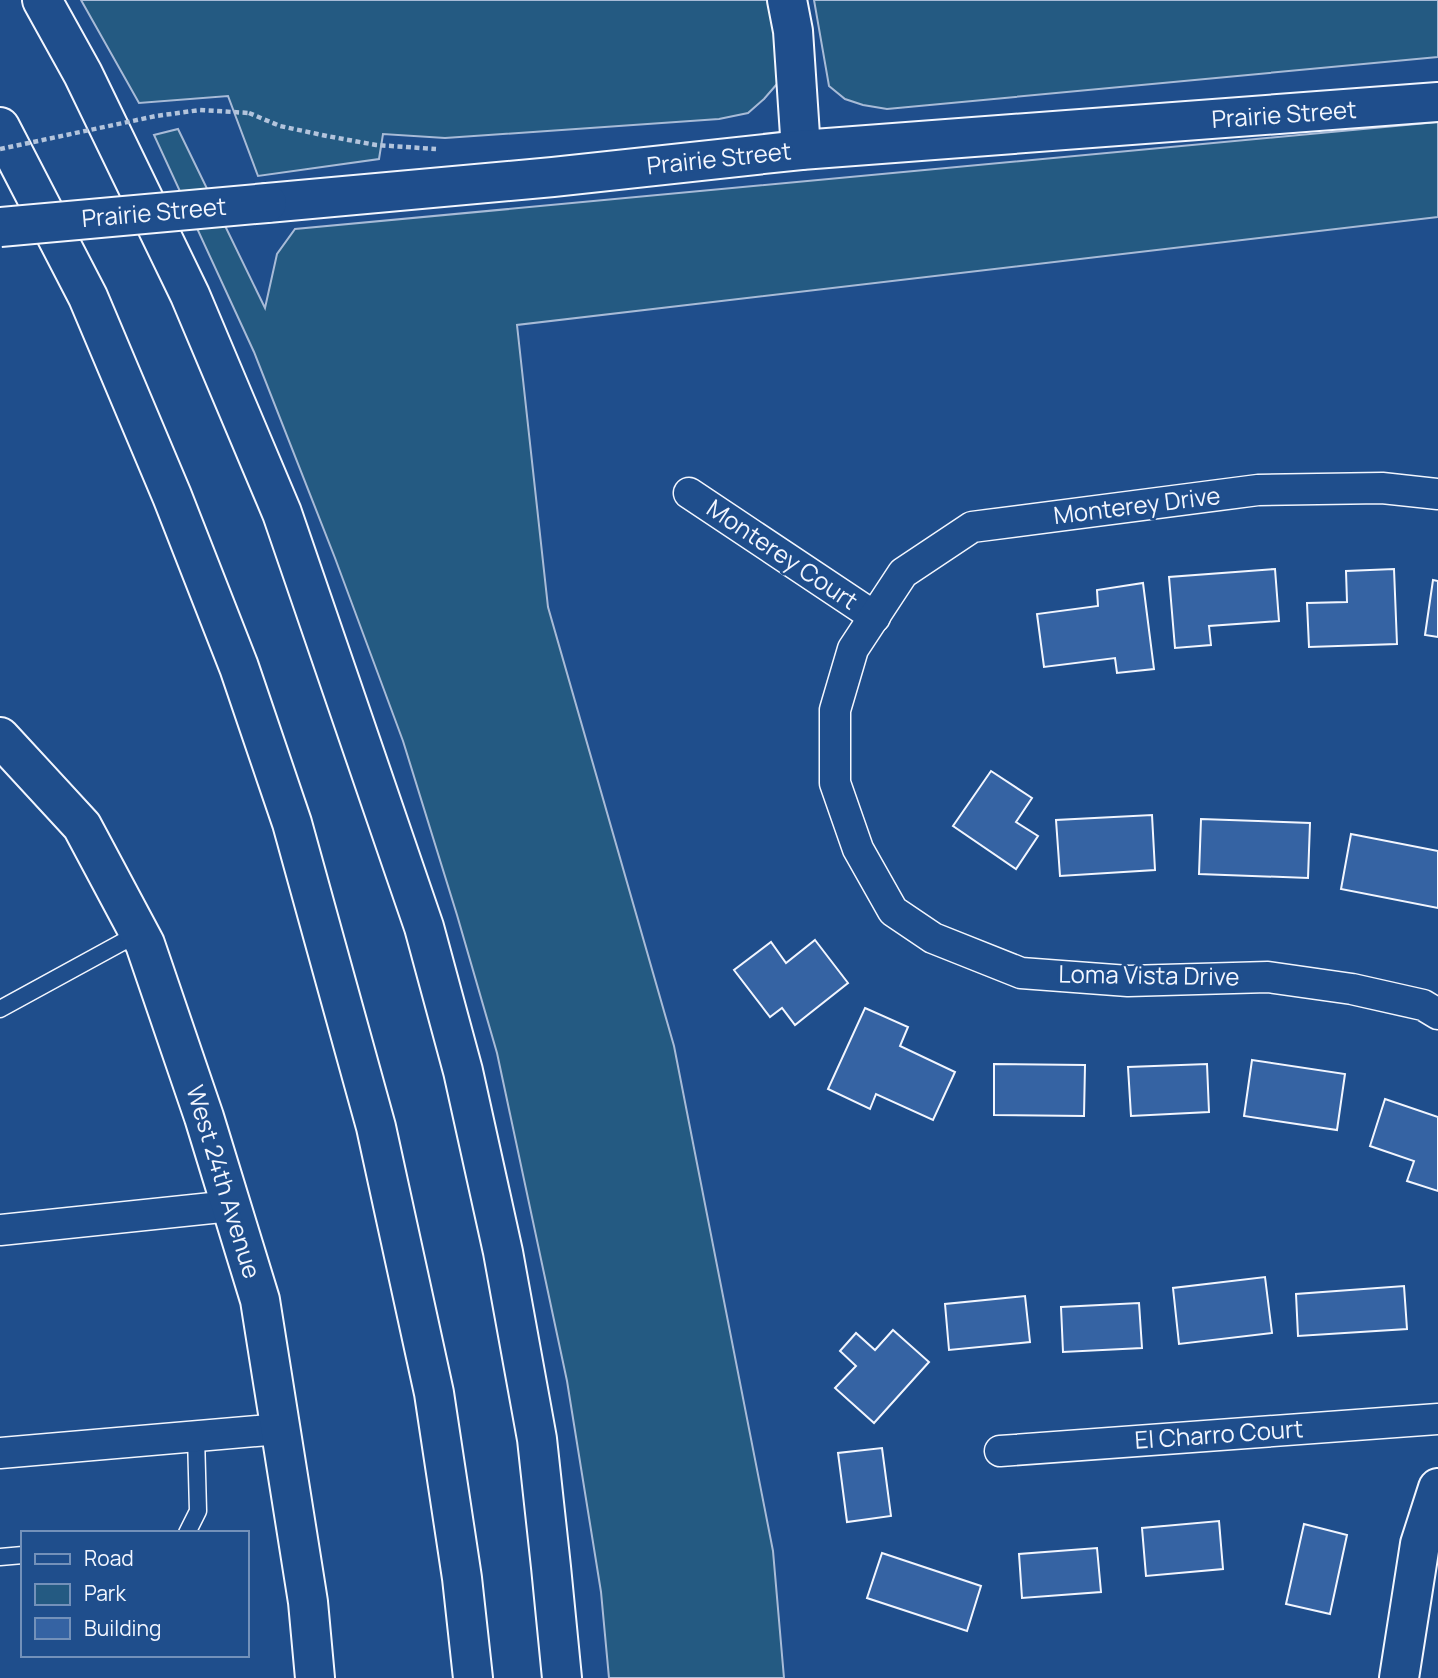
<svg xmlns="http://www.w3.org/2000/svg" width="1438" height="1678" viewBox="0 0 1438 1678" font-family="Manrope,sans-serif">
<style>
.green{fill:#245a82;stroke:#a8bbd7;stroke-width:2}
.building{fill:#3563a3;stroke:#f2f6ff;stroke-width:2}
.lines{fill:none;stroke-linecap:round;stroke-linejoin:round}
.lane-casing{stroke:#f2f6ff;stroke-width:19}
.street-casing{stroke:#f2f6ff;stroke-width:33}
.secondary-casing{stroke:#f2f6ff;stroke-width:42}
.highway-casing{stroke:#f2f6ff;stroke-width:42}
.path{stroke:#b3c4dc;stroke-width:4.5;stroke-dasharray:5 3.5;stroke-linecap:butt}
.lane{stroke:#1f4e8c;stroke-width:16}
.street{stroke:#1f4e8c;stroke-width:30}
.secondary{stroke:#1f4e8c;stroke-width:38}
.highway{stroke:#1f4e8c;stroke-width:38}
.secondary-bridge-casing{stroke:#f2f6ff;stroke-width:42;stroke-linecap:butt}
.path-bridge{stroke:#b3c4dc;stroke-width:4.5;stroke-dasharray:5 3.5;stroke-linecap:butt}
.secondary-bridge{stroke:#1f4e8c;stroke-width:38}
.labels{text-anchor:middle;stroke-width:5;stroke-linejoin:round;paint-order:stroke}
.street-label{font-size:24px;fill:#f2f6ff;stroke:#1f4e8c}
</style>
<rect width="100%" height="100%" fill="#1f4e8c"/>
<g class="green">
<polygon points="81,0 771,0 780,35 777,84 764,99 748,113 719,119 445,138 383,134 379,159 258,176 228,96 139,103"/>
<polygon points="814,0 1438,0 1438,57 887,109 863,105 845,99 829,86"/>
<polygon points="1438,122 1438,217 517,325 548,607 674,1046 773,1551 784,1678 609,1678 601,1592 567,1381 497,1053 457,915 403,741 335,558 254,352 154,135 178,129 265,308 277,254 295,229"/>
</g>
<g class="building">
<polygon points="1275,569 1279,621 1209,626 1211,645 1175,648 1169,577"/>
<polygon points="1394,569 1397,644 1309,647 1307,603 1347,602 1346,571"/>
<polygon points="1433,580 1438,581 1438,637 1425,635"/>
<polygon points="1143,583 1154,669 1117,673 1115,658 1044,667 1037,614 1098,606 1097,590"/>
<polygon points="991,771 1032,798 1016,822 1038,836 1016,869 953,826"/>
<polygon points="1152,815 1155,870 1060,876 1056,820"/>
<polygon points="1201,819 1310,823 1308,878 1199,874"/>
<polygon points="1351,834 1438,851 1438,908 1341,889"/>
<polygon points="815,940 848,983 795,1025 782,1008 770,1017 734,970 771,942 786,963"/>
<polygon points="865,1008 908,1027 900,1046 955,1072 933,1120 876,1094 870,1109 828,1089"/>
<polygon points="1252,1060 1345,1074 1337,1130 1244,1116"/>
<polygon points="994,1064 1085,1065 1084,1116 994,1115"/>
<polygon points="1207,1064 1209,1112 1131,1116 1128,1067"/>
<polygon points="1385,1099 1438,1117 1438,1191 1407,1181 1414,1161 1370,1146"/>
<polygon points="1265,1277 1272,1333 1179,1344 1173,1288"/>
<polygon points="1404,1286 1407,1329 1298,1336 1296,1294"/>
<polygon points="1025,1296 1030,1342 949,1350 945,1304"/>
<polygon points="1139,1303 1142,1348 1063,1352 1061,1307"/>
<polygon points="893,1330 929,1362 874,1423 835,1388 856,1366 840,1351 856,1333 875,1350"/>
<polygon points="882,1448 891,1516 847,1522 838,1453"/>
<polygon points="1219,1521 1223,1569 1146,1576 1142,1528"/>
<polygon points="1304,1524 1347,1535 1330,1614 1286,1604"/>
<polygon points="1097,1548 1101,1592 1022,1598 1019,1554"/>
<polygon points="882,1553 981,1586 967,1631 867,1598"/>
</g>
<g class="lines">
<g class="lane-casing">
<g id="lane">
<polyline points="0,1009 139,933"/>
<polyline points="187,1533 198,1511 196,1436"/>
<polyline points="0,1557 23,1555"/>
</g>
</g>
<g class="street-casing">
<g id="street">
<polyline points="689,493 875,617"/>
<polyline points="1438,494 1382,488 1258,490 972,527 903,573 853,649 835,710 835,783 858,849 893,911 933,938 1021,973 1128,981 1268,977 1352,989 1423,1005 1438,1014"/>
<polyline points="0,1230 231,1206"/>
<polyline points="1000,1451 1438,1419"/>
<polyline points="0,1453 280,1429"/>
</g>
</g>
<g class="secondary-casing">
<g id="secondary">
<polyline points="787,0 793,31 801,150"/>
<polyline points="267,203 553,177 801,150 1438,102"/>
<polyline points="0,737 82,826 145,944 204,1117 260,1300 308,1602 315,1678"/>
<polyline points="1399,1678 1420,1544 1438,1488"/>
</g>
</g>
<g class="highway-casing">
<g id="highway">
<polyline points="42,0 83,74 190,295 282,513 424,927 463,1071 503,1252 537,1439 551,1567 562,1678"/>
<polyline points="0,127 88,297 172,496 239,667 292,823 376,1127 434,1393 462,1578 473,1678"/>
</g>
</g>
<polyline class="path" points="249,113 280,126 327,136 376,145 436,149"/>
<use href="#lane" class="lane"/>
<use href="#street" class="street"/>
<use href="#secondary" class="secondary"/>
<use href="#highway" class="highway"/>
<g class="secondary-bridge-casing">
<polyline id="secondary-bridge" points="0,227 267,203"/>
</g>
<polyline class="path-bridge" points="0,149 156,116 200,110 249,113"/>
<use href="#secondary-bridge" class="secondary-bridge"/>
</g>
<g class="labels">
<g class="street-label">
<text transform="translate(1284 115) rotate(-4)" y="8">Prairie Street</text>
<text transform="translate(719 159) rotate(-6)" y="8">Prairie Street</text>
<text transform="translate(154 213) rotate(-5)" y="8">Prairie Street</text>
<text transform="translate(1137 506) rotate(-7)" y="8">Monterey Drive</text>
<text transform="translate(782 555) rotate(34)" y="8">Monterey Court</text>
<text transform="translate(1149 976) rotate(1)" y="8">Loma Vista Drive</text>
<text transform="translate(223 1182) rotate(73)" y="8">West 24th Avenue</text>
<text transform="translate(1219 1435) rotate(-4)" y="8">El Charro Court</text>
</g>
</g>
<rect x="21" y="1531" width="228" height="126" fill="#1f4e8c" stroke="#7391ba" stroke-width="2"/>
<rect x="35" y="1554" width="35" height="10" fill="#1f4e8c" stroke="#7391ba" stroke-width="2"/>
<text x="84" y="1566" font-size="21" fill="#f2f6ff">Road</text>
<rect x="35" y="1584" width="35" height="21" fill="#245a82" stroke="#7391ba" stroke-width="2"/>
<text x="84" y="1601" font-size="21" fill="#f2f6ff">Park</text>
<rect x="35" y="1618" width="35" height="21" fill="#3563a3" stroke="#7391ba" stroke-width="2"/>
<text x="84" y="1636" font-size="21" fill="#f2f6ff">Building</text>
</svg>
